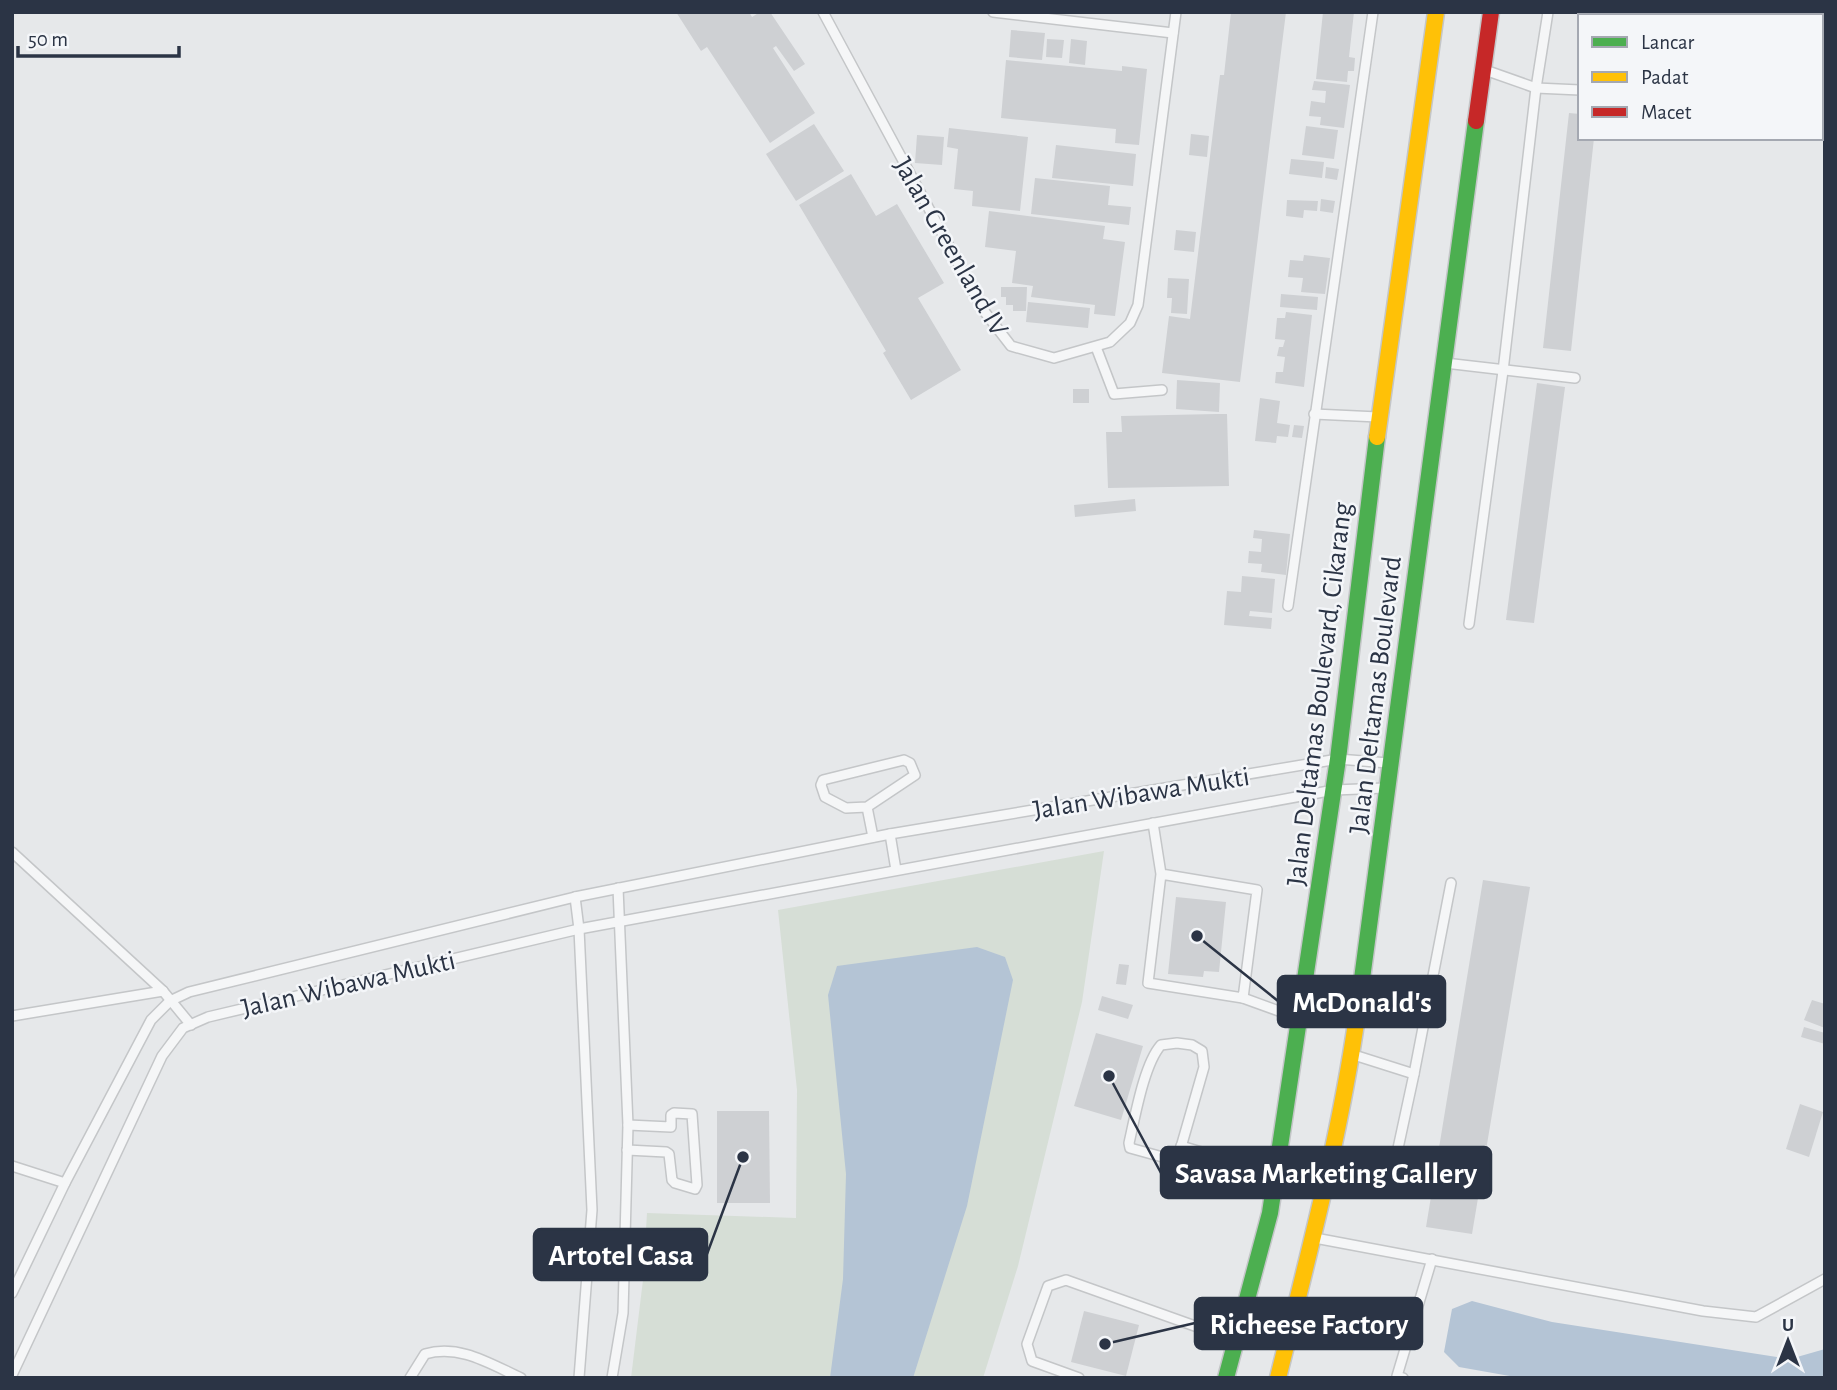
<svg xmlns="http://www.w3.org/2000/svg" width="1837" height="1390" viewBox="0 0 1837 1390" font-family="'Alegreya Sans',sans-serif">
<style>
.green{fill:#d6ded6}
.water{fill:#b4c4d5}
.building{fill:#ced0d3}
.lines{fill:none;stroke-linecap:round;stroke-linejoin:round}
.lane-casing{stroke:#c4c6c8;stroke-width:12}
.fast-casing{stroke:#c4c6c8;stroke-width:19}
.slow-casing{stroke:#c4c6c8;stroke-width:19}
.jam-casing{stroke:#c4c6c8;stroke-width:19}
.lane{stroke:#f5f6f7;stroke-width:9}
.fast{stroke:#4caf50;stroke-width:16}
.slow{stroke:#ffc107;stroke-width:16}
.jam{stroke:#c62828;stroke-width:16}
.labels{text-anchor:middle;stroke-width:5;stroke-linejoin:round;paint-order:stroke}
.street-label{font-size:28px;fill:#2b3445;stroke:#f4f6f9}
.leader{fill:none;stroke:#2b3445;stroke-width:2.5}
.callout-dot{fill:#2b3445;stroke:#f4f6f9;stroke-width:2.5}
.callout{fill:#2b3445;stroke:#2b3445;stroke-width:2.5}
.callout-label{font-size:30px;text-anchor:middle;font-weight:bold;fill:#fff}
</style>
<rect width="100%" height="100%" fill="#e6e8ea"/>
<polygon class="green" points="1104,851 1082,1002 1018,1266 983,1378 631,1378 643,1280 647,1213 796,1218 797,1090 778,910"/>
<g class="water">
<polygon points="977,947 1005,957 1013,980 967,1206 913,1378 830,1378 843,1279 846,1174 828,995 837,966"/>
<polygon points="1472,1301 1552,1322 1790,1359 1825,1349 1825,1378 1521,1378 1459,1367 1444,1352 1452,1309"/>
</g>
<g class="building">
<polygon points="676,12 749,12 752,17 760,12 770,12 805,64 794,71 776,46 773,48 815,113 770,143 707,47 701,51"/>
<polygon points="1231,12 1286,12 1240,382 1162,373 1169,316 1190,319 1220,75 1224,75"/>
<polygon points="1323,12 1354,12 1349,57 1355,58 1354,71 1348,71 1347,82 1316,79"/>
<polygon points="1589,12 1615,12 1614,16 1588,16"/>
<rect x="1628" y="12" width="26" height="4"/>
<polygon points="1680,12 1712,12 1711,16 1679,16"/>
<polygon points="1011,30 1045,33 1042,60 1009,57"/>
<polygon points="1047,39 1064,40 1062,58 1046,57"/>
<polygon points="1071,39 1087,41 1085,65 1069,63"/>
<polygon points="1006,60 1122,71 1122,66 1147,69 1139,145 1115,143 1116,129 1001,118"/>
<polygon points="1314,81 1350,85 1344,128 1320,125 1321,117 1309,116 1311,101 1325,103 1326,91 1312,90"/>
<polygon points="1569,113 1580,114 1580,138 1594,138 1571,351 1543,348"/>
<polygon points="814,124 844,171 796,201 766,154"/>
<polygon points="1306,126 1338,130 1334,159 1302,155"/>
<polygon points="949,128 1028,137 1020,211 972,206 973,191 954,189 958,149 947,147"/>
<polygon points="1191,134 1209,136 1207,157 1189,155"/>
<polygon points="917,135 944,137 942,165 915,163"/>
<polygon points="1056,145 1136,154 1133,186 1052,178"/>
<polygon points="1291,159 1324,162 1322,178 1289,174"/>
<polygon points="1326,167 1339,169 1337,180 1325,178"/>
<polygon points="851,174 876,216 897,204 944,283 918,298 961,370 911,400 883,353 886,351 799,205"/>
<polygon points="1035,178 1110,186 1108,205 1131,207 1129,225 1031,214"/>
<polygon points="1321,199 1335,201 1333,213 1320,211"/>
<polygon points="1287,200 1318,201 1317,211 1304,210 1303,218 1286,216"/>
<polygon points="989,211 1105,226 1103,239 1125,242 1115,316 1094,314 1095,305 1031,297 1033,286 1012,283 1016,251 985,247"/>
<polygon points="1176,230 1196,232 1194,252 1174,250"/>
<polygon points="1304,255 1330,258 1325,294 1301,292 1303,278 1288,277 1290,260 1303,261"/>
<polygon points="1168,278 1189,279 1187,314 1171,313 1172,298 1167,298"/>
<polygon points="1001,287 1027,287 1026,311 1013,311 1013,305 1006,305 1006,297 1001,297"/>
<polygon points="1281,294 1318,297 1317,310 1280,307"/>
<polygon points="1028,302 1090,308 1088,328 1026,322"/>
<polygon points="1286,312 1312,315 1304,387 1275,383 1276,372 1283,372 1285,357 1277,356 1279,347 1283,347 1285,340 1275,339 1277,318 1285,318"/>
<polygon points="1177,380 1220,383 1219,412 1176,409"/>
<polygon points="1537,383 1565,387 1534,623 1506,620"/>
<rect x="1073" y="389" width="16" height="14"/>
<polygon points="1260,398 1280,401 1277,423 1290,425 1288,437 1277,436 1276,443 1255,441"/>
<polygon points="1216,414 1227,414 1229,486 1108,488 1106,432 1122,432 1121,416"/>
<polygon points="1294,425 1304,426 1302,438 1292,437"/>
<polygon points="1135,499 1136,511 1075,517 1074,505"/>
<polygon points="1254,530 1290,534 1286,575 1261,572 1262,564 1248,563 1249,551 1261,552 1262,539 1253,538"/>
<polygon points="1242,576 1275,579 1272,613 1250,611 1249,616 1272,618 1271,629 1224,625 1227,591 1241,592"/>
<polygon points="1483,880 1530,887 1472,1234 1426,1227"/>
<polygon points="1176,897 1226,902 1219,972 1204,971 1203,977 1168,974"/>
<polygon points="1119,964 1129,965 1126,985 1116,984"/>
<polygon points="1102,996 1133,1005 1128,1019 1098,1010"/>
<polygon points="1812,1000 1825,1004 1825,1028 1804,1020"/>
<polygon points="1804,1027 1825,1033 1825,1044 1801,1037"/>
<polygon points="1096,1033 1143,1046 1121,1120 1074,1106"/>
<polygon points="1800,1104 1823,1112 1809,1157 1786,1149"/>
<polygon points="717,1111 769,1111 770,1203 717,1203"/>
<polygon points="1084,1311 1139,1325 1126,1376 1071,1362"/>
</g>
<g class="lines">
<g class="lane-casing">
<g id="lane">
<polyline points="823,12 984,311 1011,346 1054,358 1110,342 1130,323 1138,305 1176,12"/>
<polyline points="993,12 1173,33"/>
<polyline points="1674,16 1675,12"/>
<polyline points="1485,70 1536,88 1580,90"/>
<polyline points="1096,347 1114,394 1162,390"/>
<polyline points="1445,363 1575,378"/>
<polyline points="1314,414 1378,417"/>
<polyline points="1288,606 1373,12"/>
<polyline points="1469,624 1503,371 1536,88 1548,12"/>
<polyline points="867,807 915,775 910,763 904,760 823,780 821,785 825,797 846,808 867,807 873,837"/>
<polyline points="1153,823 1161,874 1148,983 1243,998 1257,890 1161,874"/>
<polyline points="890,834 896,870"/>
<polyline points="12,852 163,991 191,1025"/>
<polyline points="575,897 579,929 592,1210 579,1378"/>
<polyline points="1243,998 1298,1018"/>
<polyline points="12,1016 163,991"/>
<path d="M 1177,1043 L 1192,1045 L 1202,1051 L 1204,1067 L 1177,1161 L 1130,1148 L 1129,1143 C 1135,1117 1144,1064 1161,1045 Z"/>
<polyline points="1354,1055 1414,1074 1451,883"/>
<polyline points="1181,1146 1273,1173"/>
<polyline points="627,1150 666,1152 669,1154 672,1180 675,1183 695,1189 697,1185 692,1114 674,1113 671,1115 671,1127 628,1125"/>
<polyline points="1177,1161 1271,1188"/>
<polyline points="12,1166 65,1183"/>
<polyline points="1389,1190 1414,1074"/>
<polyline points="1315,1238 1703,1311 1756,1317 1825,1279"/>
<polyline points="12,1293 65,1183 151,1020 170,1001 189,992 575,897 890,834 1338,759 1388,763"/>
<polyline points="12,1375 162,1056 183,1028 208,1017 579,929 1334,790 1385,788"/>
<path d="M 410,1378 L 425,1354 C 460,1344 490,1364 521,1378"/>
<polyline points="612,1378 623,1313 628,1125 618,888"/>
<polyline points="1079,1378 1032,1361 1027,1344 1048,1286 1066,1280 1234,1340"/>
<polyline points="1403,1378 1397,1376 1432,1259"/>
</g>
</g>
<g class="fast-casing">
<g id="fast">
<polyline points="1358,1009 1476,121"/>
<polyline points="1226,1378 1270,1213 1338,759 1377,437"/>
</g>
</g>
<g class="slow-casing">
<g id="slow">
<polyline points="1377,437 1436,12"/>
<path d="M 1278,1378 C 1308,1256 1341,1133 1358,1009"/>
</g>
</g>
<g class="jam-casing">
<polyline id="jam" points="1476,121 1491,12"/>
</g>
<use href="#lane" class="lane"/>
<use href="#fast" class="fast"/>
<use href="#slow" class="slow"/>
<use href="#jam" class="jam"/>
</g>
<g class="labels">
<g class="street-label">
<text transform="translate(952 246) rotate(60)" y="10">Jalan Greenland IV</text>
<text transform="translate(1318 694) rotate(-83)" y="10">Jalan Deltamas Boulevard, Cikarang</text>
<text transform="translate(1374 695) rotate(-83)" y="10">Jalan Deltamas Boulevard</text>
<text transform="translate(1141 792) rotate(-9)" y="10">Jalan Wibawa Mukti</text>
<text transform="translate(348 983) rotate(-13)" y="10">Jalan Wibawa Mukti</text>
</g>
</g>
<path class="leader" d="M1197 936L1278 1001M1109 1076L1161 1173M743 1157L707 1254M1105 1344L1195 1323"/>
<g class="callout-dot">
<circle cx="1197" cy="936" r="7"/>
<circle cx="1109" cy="1076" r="7"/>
<circle cx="743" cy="1157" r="7"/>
<circle cx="1105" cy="1344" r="7"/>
</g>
<g class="callout">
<rect x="1278" y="976" width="167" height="51" rx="7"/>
<rect x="1161" y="1147" width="330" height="51" rx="7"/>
<rect x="534" y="1229" width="173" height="51" rx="7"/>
<rect x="1195" y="1298" width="227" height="51" rx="7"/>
</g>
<g class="callout-label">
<text x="1362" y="1012">McDonald's</text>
<text x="1326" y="1183">Savasa Marketing Gallery</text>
<text x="621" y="1265">Artotel Casa</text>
<text x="1309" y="1334">Richeese Factory</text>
</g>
<rect width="1837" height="1390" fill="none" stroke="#2b3445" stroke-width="28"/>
<rect x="1578" y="14" width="245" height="126" fill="#f4f6f9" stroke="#a4a8b1" stroke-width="2"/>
<rect x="1592" y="37" width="35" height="10" fill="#4caf50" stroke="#a4a8b1" stroke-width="2"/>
<text x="1641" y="49" font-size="21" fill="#2b3445">Lancar</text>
<rect x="1592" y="72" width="35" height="10" fill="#ffc107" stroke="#a4a8b1" stroke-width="2"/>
<text x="1641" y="84" font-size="21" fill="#2b3445">Padat</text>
<rect x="1592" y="107" width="35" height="10" fill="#c62828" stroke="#a4a8b1" stroke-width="2"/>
<text x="1641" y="119" font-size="21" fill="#2b3445">Macet</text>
<g transform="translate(1788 1341)" stroke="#f4f6f9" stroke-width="5" paint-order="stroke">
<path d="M0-5L12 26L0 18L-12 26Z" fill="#2b3445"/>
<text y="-10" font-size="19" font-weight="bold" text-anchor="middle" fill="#2b3445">U</text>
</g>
<path d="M18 46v10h161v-10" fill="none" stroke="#2b3445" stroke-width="3.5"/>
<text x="28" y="46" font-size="21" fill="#2b3445" stroke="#f4f6f9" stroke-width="5" paint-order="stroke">50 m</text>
</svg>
